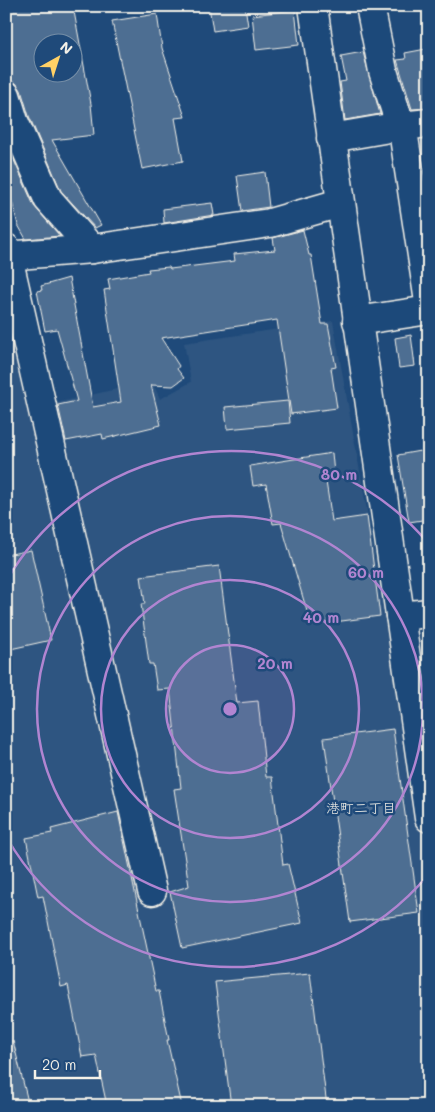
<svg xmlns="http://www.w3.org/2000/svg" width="435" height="1112" viewBox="0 0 435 1112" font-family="Mali,'Klee One',sans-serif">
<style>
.built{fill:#2d5581}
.building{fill:#4d6e92;stroke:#f4f1e8;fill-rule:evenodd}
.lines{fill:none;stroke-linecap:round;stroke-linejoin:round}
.minor-casing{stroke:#f4f1e8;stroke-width:31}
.minor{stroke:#1f4a7a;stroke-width:28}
.ring{fill:none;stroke:#b185d1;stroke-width:2.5}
.labels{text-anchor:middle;stroke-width:5;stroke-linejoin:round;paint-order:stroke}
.neighbourhood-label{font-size:14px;fill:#f4f1e8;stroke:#1f4a7a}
.centre{fill:#b185d1;stroke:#1f4a7a;stroke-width:2.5}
.ring-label{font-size:15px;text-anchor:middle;font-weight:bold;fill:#b185d1;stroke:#1f4a7a;stroke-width:5;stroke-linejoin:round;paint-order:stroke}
</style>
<rect width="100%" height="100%" fill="#1f4a7a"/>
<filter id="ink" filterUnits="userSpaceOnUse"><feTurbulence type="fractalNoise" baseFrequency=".02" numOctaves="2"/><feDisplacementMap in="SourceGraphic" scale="10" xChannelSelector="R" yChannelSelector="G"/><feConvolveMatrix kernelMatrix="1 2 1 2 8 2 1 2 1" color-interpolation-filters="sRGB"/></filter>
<g filter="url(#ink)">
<polygon class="built" points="28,311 51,404 152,381 160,399 191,382 184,343 333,321 429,857 429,1106 6,1106 6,316"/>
<g class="building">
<path d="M 19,6 L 73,6 L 91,104 L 94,135 L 52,140 L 101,225 L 95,228 L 61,191 L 29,116 L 21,90 L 16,83 L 6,80 L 6,74 L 11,73 L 6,47 L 6,9 ZM 42,42 L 72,42 L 72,72 L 42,72 Z"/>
<polygon points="209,6 245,6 248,26 213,31"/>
<polygon points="295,10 299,45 256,50 252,15"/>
<polygon points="157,14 162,48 185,117 175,118 183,161 142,169 112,21"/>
<polygon points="426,49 429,70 429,108 412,109 397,60 406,59 405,53"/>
<polygon points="363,52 380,114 345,120 340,82 346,81 341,56"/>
<polygon points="6,142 34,206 60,236 26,239 18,225 6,178"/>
<polygon points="265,172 269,207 242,211 237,176"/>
<polygon points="212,203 214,215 164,223 163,209"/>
<polygon points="303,230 309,255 311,255 322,324 328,324 336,367 331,368 337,408 291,414 277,320 161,338 179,366 177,369 184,378 173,386 151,385 161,425 103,439 102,434 66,441 58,405 77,401 57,329 45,331 37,291 42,290 41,286 69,278 93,407 121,402 104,290 110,289 108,279 149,272 148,269 169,267 170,269 235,261 234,254 275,250 273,238"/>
<polygon points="411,335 415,366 399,368 395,338"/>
<polygon points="288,401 290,423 227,429 225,407"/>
<polygon points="420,451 426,455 429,470 429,519 409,522 398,455"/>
<polygon points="332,453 334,474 325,475 332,521 367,516 380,616 311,625 281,523 273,524 266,484 253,486 250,466"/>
<polygon points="31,550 51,640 6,650 6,555"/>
<polygon points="219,566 237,703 258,701 266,777 272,777 283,865 288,864 302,923 182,948 170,892 189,886 174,789 181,788 170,689 157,690 153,664 149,664 141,604 145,604 141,576"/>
<polygon points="393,729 419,913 350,922 324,738"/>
<polygon points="118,812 156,991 159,991 169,1040 167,1040 182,1106 107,1106 96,1055 82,1057 68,985 61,987 43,896 38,897 26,838 52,833 51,829"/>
<polygon points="310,973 327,1106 231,1106 215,982"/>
<polygon points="6,1041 13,1041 29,1106 6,1106"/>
</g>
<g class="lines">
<g class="minor-casing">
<g id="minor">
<polyline points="313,6 429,818"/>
<polyline points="370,6 383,71 404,137 429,302"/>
<polyline points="6,95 14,121 48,199 92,249"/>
<polyline points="331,138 401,126 429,123"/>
<polyline points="6,248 152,891"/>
<polyline points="6,256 92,249 270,223 340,203"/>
<polyline points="357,321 429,310"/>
<polyline points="400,616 429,613"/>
</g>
</g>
<use href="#minor" class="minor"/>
</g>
</g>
<circle cx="230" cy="709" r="64" fill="#b185d1" fill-opacity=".12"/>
<g class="ring">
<circle cx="230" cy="709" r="64"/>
<circle cx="230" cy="709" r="129"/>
<circle cx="230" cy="709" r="193"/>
<path d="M428 875A258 258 0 0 1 7 838M7 580A258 258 0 0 1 428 543"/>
</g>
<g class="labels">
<g class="neighbourhood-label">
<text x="361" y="813">港町二丁目</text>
</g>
</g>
<circle cx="230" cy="709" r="8" class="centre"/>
<g class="ring-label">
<text x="339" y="480">80 m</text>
<text x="366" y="578">60 m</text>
<text x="321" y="623">40 m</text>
<text x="275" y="669">20 m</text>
</g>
<rect width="435" height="1112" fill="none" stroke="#1f4a7a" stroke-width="25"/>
<rect x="12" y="12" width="410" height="1087" fill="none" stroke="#f4f1e8" stroke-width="2" filter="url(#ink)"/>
<g transform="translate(58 58) rotate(39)"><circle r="24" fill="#1f4a7a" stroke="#748da6"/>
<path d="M0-4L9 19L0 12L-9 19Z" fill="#ffd166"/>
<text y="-8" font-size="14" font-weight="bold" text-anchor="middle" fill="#f4f1e8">N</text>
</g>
<path d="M35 1070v8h65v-8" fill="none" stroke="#f4f1e8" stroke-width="2.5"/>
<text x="42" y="1070" font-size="15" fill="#f4f1e8" stroke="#1f4a7a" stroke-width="4" paint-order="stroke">20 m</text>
</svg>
